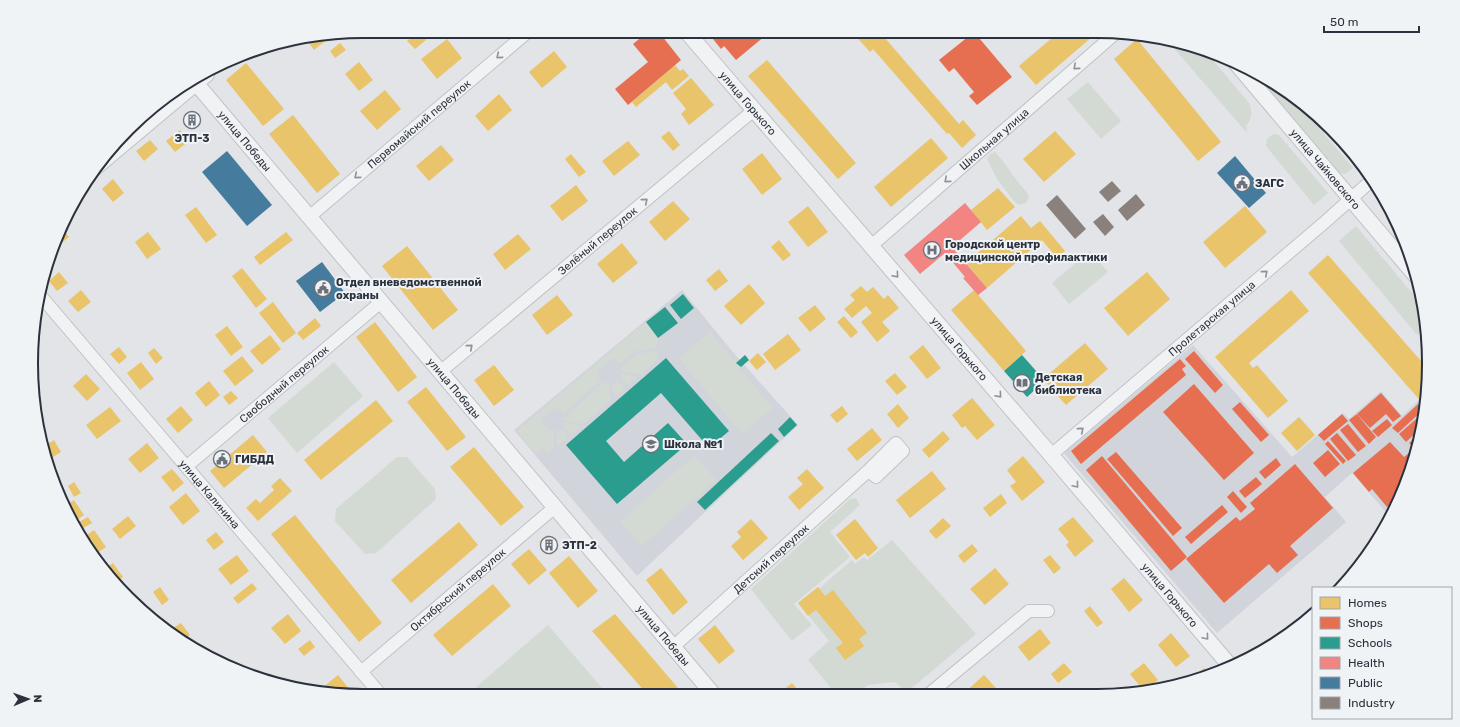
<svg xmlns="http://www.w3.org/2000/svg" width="1460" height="727" viewBox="0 0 1460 727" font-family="Rubik,sans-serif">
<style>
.built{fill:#d1d4da}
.green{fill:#d3dad3}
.homes{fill:#e9c46a}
.shops{fill:#e76f51}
.schools{fill:#2a9d8f}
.health{fill:#f28482}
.public{fill:#457b9d}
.industry{fill:#8a817c}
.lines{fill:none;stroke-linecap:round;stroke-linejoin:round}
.minor-casing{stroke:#c1c2c5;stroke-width:14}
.tertiary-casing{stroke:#c1c2c5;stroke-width:17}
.minor{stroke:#f1f2f4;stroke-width:12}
.tertiary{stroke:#f1f2f4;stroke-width:15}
.oneway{stroke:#8e9299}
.labels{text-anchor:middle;stroke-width:4;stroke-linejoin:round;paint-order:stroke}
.street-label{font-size:11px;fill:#2b323e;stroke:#f0f3f6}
.poi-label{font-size:11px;font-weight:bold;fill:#2b323e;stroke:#f0f3f6;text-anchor:start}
.rim{fill:none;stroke:#2b323e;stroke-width:2}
</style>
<rect width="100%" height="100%" fill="#e2e4e7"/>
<g class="built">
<polygon points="682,290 732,351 798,425 637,576 514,430"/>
<polygon points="1193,345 1292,457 1343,413 1349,419 1381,391 1402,416 1418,401 1425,408 1418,449 1399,498 1385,511 1352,473 1325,497 1346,522 1217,633 1064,453"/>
</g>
<g class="green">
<path d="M 1167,40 L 1182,42 L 1205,51 L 1249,103 C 1253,113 1252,118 1246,126 L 1247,133 Z"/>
<polygon points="1254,72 1292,96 1353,168 1345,174 1338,173"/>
<polygon points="1088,82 1121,121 1101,139 1067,99"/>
<path d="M 1274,134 L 1279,135 L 1328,193 L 1314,205 L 1266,146 C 1266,140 1268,137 1274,134 Z"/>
<path d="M 995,152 C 1005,162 1010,172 1018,182 C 1022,188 1027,190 1029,197 L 1026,203 L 1019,205 L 1013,200 L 997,179 L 987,159 L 990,154 Z"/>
<polygon points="1356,226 1423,306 1426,326 1417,335 1339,241"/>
<polygon points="1090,251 1108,272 1069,304 1052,283"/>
<polygon points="646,322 658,338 656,348 635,351 620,364 613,358 596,372 601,380 563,414 556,407 541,420 549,430 554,430 554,449 549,454 543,448 536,454 517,431"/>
<polygon points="710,332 773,408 742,434 679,358"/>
<polygon points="657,351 658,359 642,374 621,371 621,368 636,354"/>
<polygon points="334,362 363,396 297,453 268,418"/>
<polygon points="622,374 638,377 628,385 620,377"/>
<polygon points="617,381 625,389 615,397 612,384"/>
<polygon points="604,382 609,384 610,401 584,424 565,420 564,418"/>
<polygon points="565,422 580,427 571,434 563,427"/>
<polygon points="561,430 569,437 557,447 557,431"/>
<polygon points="694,455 716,480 642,546 620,522"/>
<polygon points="397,457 407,457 435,489 436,499 376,553 365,554 335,521 336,509"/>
<polygon points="856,498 860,505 830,532 850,557 794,604 812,625 792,641 751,589 850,499"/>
<polygon points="892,540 976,634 906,693 896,682 868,685 857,694 836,694 808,660 829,641 800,605 852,560 855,564 864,557 867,560"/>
<polygon points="548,625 608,695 482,695 476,687"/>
</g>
<g class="homes">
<polygon points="419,31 426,40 415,49 407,41"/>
<polygon points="486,31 496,31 490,36"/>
<polygon points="591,31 602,31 604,33 597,39"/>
<polygon points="857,31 883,31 887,36 885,38 959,124 963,120 976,135 962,148 949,133 947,134 873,49 870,52 854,34"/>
<polygon points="1059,32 1090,32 1093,36 1036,85 1019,66"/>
<polygon points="331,36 314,50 307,40 310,40"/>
<polygon points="447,39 462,58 437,79 421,59"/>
<polygon points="1137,39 1221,142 1198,161 1114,59"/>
<polygon points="340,43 346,50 335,58 330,51"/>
<polygon points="554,51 567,67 542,88 529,72"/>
<polygon points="767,60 856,163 838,179 748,76"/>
<polygon points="359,62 373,80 359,91 345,74"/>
<polygon points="246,63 284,109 263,126 226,80"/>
<polygon points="675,65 680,71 683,69 689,76 672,90 666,82 636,107 632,102"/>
<polygon points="691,78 714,105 689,125 681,114 686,109 673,93"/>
<polygon points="385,90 401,109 377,130 360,111"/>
<polygon points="499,94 512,110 488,131 475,116"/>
<polygon points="192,113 200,122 193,128 185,118"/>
<polygon points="293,115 340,174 317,193 269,134"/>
<polygon points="180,130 189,141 175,152 166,141"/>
<polygon points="669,131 680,145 673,151 661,137"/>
<polygon points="1055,131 1076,154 1044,182 1023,159"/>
<polygon points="931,138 948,158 891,207 874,187"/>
<polygon points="150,140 158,149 144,161 136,151"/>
<polygon points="628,141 640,155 614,176 602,161"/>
<polygon points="441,145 454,160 429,181 416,166"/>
<polygon points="762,153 782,179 762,195 742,169"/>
<polygon points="571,154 586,172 579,177 565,159"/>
<polygon points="113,179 124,193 113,202 102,189"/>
<polygon points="576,185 588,201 562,221 550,206"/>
<polygon points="998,188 1015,207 987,230 971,210"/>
<polygon points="673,201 690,219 665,241 649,222"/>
<polygon points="808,206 828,232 808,247 788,222"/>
<polygon points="1245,206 1267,232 1225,268 1203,242"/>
<polygon points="196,207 217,235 206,243 185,215"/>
<polygon points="1021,216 1031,228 1040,221 1065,251 1057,258 1042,240 987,288 966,263"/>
<polygon points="61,227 69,237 53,250 56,236"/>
<polygon points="148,232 161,249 147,259 135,242"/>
<polygon points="286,232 293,240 260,265 254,257"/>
<polygon points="518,234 531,249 505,270 493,254"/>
<polygon points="779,240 791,255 783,261 771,247"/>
<polygon points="622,243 638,263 613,283 597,264"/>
<polygon points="407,246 458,310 433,330 382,266"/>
<polygon points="1328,255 1428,369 1428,385 1425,406 1308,273"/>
<polygon points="242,268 267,299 256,308 232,276"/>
<polygon points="719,269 728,281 715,291 706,280"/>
<polygon points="59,272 68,283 57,291 49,281"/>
<polygon points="1147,272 1170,299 1128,336 1104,308"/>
<polygon points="749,284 765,303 741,325 724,306"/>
<polygon points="861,286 867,292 873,287 884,299 888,295 899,308 882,322 890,331 877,342 861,322 872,313 866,306 852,318 844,309 855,300 850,295"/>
<polygon points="81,290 91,302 78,312 68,301"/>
<polygon points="974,290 1026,351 1004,371 951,310"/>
<polygon points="1291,290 1309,311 1249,363 1253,368 1257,365 1288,401 1268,418 1215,357"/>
<polygon points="557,295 573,315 547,335 532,315"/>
<polygon points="273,302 296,333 283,343 259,313"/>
<polygon points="815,305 826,319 810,332 798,318"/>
<polygon points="844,316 858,332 851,338 837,322"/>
<polygon points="315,318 321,326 303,340 297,333"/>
<polygon points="375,322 417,377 398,392 356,337"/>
<polygon points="227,326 243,347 231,356 215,335"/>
<polygon points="788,334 801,350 775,370 763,354"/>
<polygon points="270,335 281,349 262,365 250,351"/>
<polygon points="1085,343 1108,369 1066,405 1043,379"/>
<polygon points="923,345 941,368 927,379 909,357"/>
<polygon points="119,347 127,357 119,364 110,354"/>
<polygon points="154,348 163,358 156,364 148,353"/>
<polygon points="758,353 766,362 757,370 749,361"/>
<polygon points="242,356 254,371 235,386 223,371"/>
<polygon points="141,362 154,379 140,390 127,373"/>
<polygon points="494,365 514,390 494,406 474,380"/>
<polygon points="895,373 907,387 897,395 885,381"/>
<polygon points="86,374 100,389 87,401 73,386"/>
<polygon points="209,381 220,395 206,407 195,393"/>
<polygon points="426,387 466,437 447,451 407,402"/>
<polygon points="231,391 238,398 229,405 223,397"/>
<polygon points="972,398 995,425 977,440 965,426 962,428 952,415"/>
<polygon points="376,400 393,421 321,480 304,460"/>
<polygon points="898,404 909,418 898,428 887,414"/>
<polygon points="181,406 193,420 178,433 166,419"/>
<polygon points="842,406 848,414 837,423 830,415"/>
<polygon points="110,407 121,421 97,439 86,425"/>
<polygon points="35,409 42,421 39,423 35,410"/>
<polygon points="1299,417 1315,435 1297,451 1281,433"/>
<polygon points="872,428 882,440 857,461 847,449"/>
<polygon points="943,431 950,439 929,458 922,450"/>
<polygon points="253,435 267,452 224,488 210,471"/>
<polygon points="54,440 61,452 51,458 46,445"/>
<polygon points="147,443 159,458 140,473 128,459"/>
<polygon points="474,447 524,507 501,526 450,467"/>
<polygon points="1023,456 1045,482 1022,501 1010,486 1016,482 1007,470"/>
<polygon points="172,469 184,483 173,492 161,477"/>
<polygon points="807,469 824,488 799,510 788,497 803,484 797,478"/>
<polygon points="932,471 946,489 910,518 896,500"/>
<polygon points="280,478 292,491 258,521 246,508 256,499 260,503 274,490 271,486"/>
<polygon points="74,482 81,493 74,497 68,486"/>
<polygon points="186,493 200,511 183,525 169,507"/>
<polygon points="1001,494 1007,503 990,517 983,508"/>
<polygon points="74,500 84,515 74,522 64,507"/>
<polygon points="295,515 382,623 359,642 271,534"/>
<polygon points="128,516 136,526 120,539 112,529"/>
<polygon points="88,517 92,523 83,528 79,522"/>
<polygon points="1073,517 1094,541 1075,557 1066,545 1069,542 1058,529"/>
<polygon points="943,518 951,526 936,539 929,531"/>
<polygon points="751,519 768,538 743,560 731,546 741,537 737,532"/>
<polygon points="855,519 878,548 868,557 865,553 856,560 836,535"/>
<polygon points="459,522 478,545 411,603 391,580"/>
<polygon points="94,530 106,547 96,554 84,537"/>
<polygon points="216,532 224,542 214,550 206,540"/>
<polygon points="548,535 558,548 550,555 539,542"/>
<polygon points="972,544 978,551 964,563 958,556"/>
<polygon points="529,549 547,570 529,585 511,564"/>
<polygon points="237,555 249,571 231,585 218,569"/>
<polygon points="1050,555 1061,568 1054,574 1043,560"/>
<polygon points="569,556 598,591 578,608 549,573"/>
<polygon points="113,563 123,577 116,582 106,568"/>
<polygon points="661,568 688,602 673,615 646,580"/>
<polygon points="995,568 1009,584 985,605 970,589"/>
<polygon points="1124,578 1143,600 1129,612 1111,589"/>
<polygon points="252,583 257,589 238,604 233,598"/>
<polygon points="493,584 511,606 452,656 433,635"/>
<polygon points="160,587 169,600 162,605 153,592"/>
<polygon points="818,587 825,596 833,590 867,633 859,639 864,646 845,660 836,648 843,643 816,610 808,616 798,603"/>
<polygon points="138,600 145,610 144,610 134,603"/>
<polygon points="1090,606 1103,623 1097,627 1084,611"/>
<polygon points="288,614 301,631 285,644 271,628"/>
<polygon points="615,614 683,694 647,694 592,631"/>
<polygon points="181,623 190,635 185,639 177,634 173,628"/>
<polygon points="715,625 735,651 719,664 698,639"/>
<polygon points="1040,629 1051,643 1029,661 1018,647"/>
<polygon points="1171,633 1190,656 1176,667 1158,645"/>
<polygon points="310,640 315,647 304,656 298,649"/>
<polygon points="1064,663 1072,672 1058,683 1051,674"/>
<polygon points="1144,663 1158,680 1144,691 1130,674"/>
<polygon points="1204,668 1210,675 1191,679"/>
<polygon points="338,675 354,695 342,695 323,692 321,689"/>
<polygon points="984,675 996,688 990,694 963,694"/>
<polygon points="792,683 798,690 793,694 785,694 782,691"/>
<polygon points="888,690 891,694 883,694"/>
</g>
<g class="shops">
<polygon points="649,31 658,31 681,60 628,105 615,89 648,62 633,44"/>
<polygon points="711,31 777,31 768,39 765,36 736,60 724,46 721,49 713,39 716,37"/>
<polygon points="974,32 1012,77 977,105 969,96 974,92 954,68 949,72 939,60"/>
<polygon points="1194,351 1223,385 1215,393 1185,359"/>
<polygon points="1180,359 1186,366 1182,369 1186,375 1081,464 1071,451"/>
<polygon points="1194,384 1254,453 1224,480 1163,412"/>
<polygon points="1381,393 1401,416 1393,422 1386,414 1370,428 1357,414"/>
<polygon points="1240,402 1269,435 1261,442 1232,409"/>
<polygon points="1418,404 1423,410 1398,433 1392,428"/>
<polygon points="1424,412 1421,428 1406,442 1399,434"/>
<polygon points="1342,414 1348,421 1324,441 1318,435"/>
<polygon points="1357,414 1376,437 1369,444 1349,420"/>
<polygon points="1387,419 1392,425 1378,437 1372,431"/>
<polygon points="1348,424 1366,446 1358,452 1340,430"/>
<polygon points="1337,433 1356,455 1348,461 1330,439"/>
<polygon points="1420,433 1418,448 1416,450 1409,443"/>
<polygon points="1328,441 1346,461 1343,464 1325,444"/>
<polygon points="1390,442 1404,457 1410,452 1414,458 1400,496 1387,507 1372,489 1369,492 1353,473"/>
<polygon points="1328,450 1340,464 1325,477 1313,463"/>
<polygon points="1116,452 1182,528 1173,536 1107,459"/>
<polygon points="1102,456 1187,557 1171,571 1086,470"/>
<polygon points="1276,458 1281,465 1265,479 1259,472"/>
<polygon points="1295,464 1333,508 1290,546 1298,555 1277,573 1269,564 1224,603 1186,559 1236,517 1240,521 1255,509 1250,503"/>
<polygon points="1256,477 1262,484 1245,498 1239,491"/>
<polygon points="1233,491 1247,507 1241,513 1227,497"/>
<polygon points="1222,505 1228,512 1191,544 1185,537"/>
</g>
<g class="schools">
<polygon points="683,294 694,308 681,319 670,305"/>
<polygon points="665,307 678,323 658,338 646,322"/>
<polygon points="745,355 749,360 741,367 736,363"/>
<polygon points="1022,355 1045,381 1027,397 1004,371"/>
<polygon points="666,358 729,431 709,448 661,393 606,441 624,462 668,423 687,444 617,504 566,445"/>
<polygon points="790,417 797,425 784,437 778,429"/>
<polygon points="771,433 779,441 705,510 697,502"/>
</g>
<polygon class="health" points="965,203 981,222 952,247 987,288 978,295 963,278 965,277 945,253 920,274 904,255"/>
<g class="public">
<polygon points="227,151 272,205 247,226 202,172"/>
<polygon points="1235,156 1266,193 1249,208 1217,173"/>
<polygon points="322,262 345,293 320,312 296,281"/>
</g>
<g class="industry">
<polygon points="1112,181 1121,191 1108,202 1099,192"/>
<polygon points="1136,194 1145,205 1127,221 1118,210"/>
<polygon points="1057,195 1086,229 1075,239 1046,205"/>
<polygon points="1103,214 1114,227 1105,236 1093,222"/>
</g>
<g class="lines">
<g class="minor-casing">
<g id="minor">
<polyline points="96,169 208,75"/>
<path id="s1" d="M 309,217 L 529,31"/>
<path id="s2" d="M 871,246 L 1117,32"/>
<path id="s3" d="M 39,294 L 381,695"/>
<path id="s4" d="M 440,372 L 754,110"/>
<path id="s5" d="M 1051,455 L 1325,222 L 1372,180"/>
<path id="s6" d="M 187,466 L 381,302"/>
<path id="s7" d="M 673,647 L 868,471 L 896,443 L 903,451 L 876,477 L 868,471"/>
<path id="s8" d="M 361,672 L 555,507"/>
<polyline points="929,694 1029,611 1048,611"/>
</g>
</g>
<g class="tertiary-casing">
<g id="tertiary">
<path id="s9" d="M 686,31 L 1051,455 L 1231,667"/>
<path id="s10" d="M 1235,62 L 1416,276"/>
<path id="s11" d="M 195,82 L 713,694"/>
</g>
</g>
<use href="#minor" class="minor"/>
<use href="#tertiary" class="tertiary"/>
</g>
<defs><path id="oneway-chevron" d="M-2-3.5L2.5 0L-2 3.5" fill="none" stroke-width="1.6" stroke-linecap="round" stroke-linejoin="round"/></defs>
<g class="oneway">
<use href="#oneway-chevron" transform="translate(499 56) rotate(140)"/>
<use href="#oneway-chevron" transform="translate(1076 67) rotate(139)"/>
<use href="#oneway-chevron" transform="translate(357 176) rotate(140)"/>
<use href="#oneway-chevron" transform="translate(947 180) rotate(139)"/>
<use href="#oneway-chevron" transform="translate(645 201) rotate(-40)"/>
<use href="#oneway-chevron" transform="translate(1265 273) rotate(-40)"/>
<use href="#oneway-chevron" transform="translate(896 275) rotate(49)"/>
<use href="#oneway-chevron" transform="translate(470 347) rotate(-40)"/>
<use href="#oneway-chevron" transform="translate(999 395) rotate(49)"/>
<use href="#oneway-chevron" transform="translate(1081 430) rotate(-40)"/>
<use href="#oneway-chevron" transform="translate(1076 485) rotate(50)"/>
<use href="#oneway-chevron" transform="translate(1206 637) rotate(50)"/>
</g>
<defs>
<g id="building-ring" transform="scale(0.9)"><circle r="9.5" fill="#f0f3f6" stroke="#6b7079" stroke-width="1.5"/><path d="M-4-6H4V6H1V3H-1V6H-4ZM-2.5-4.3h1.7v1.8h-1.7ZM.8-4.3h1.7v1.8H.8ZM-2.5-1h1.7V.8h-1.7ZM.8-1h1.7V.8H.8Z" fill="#6b7079"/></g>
<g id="civic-ring" transform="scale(0.9)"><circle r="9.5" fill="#f0f3f6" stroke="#6b7079" stroke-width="1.5"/><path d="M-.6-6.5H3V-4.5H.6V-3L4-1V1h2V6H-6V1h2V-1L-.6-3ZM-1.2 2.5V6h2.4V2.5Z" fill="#6b7079"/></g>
<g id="hospital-ring" transform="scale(0.9)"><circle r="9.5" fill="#f0f3f6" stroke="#6b7079" stroke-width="1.5"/><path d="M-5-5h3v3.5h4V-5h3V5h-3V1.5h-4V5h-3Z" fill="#6b7079"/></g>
<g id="library-ring" transform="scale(0.9)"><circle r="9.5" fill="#f0f3f6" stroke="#6b7079" stroke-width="1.5"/><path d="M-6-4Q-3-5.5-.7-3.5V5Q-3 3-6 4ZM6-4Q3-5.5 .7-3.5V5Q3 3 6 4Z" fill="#6b7079"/></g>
<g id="school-ring" transform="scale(0.9)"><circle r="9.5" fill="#f0f3f6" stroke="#6b7079" stroke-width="1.5"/><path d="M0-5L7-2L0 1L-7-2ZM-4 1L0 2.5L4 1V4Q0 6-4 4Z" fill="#6b7079"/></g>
</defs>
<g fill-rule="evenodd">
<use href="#building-ring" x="192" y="120"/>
<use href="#civic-ring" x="1242" y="183"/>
<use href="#hospital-ring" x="932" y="250"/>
<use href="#civic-ring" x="323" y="288"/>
<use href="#library-ring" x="1022" y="383"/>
<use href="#school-ring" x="651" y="444"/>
<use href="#civic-ring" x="222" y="459"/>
<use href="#building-ring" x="549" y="545"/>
</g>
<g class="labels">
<g class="street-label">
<text dy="4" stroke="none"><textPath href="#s9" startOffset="95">улица Горького</textPath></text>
<text dy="4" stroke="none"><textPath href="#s1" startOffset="144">Первомайский переулок</textPath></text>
<text dy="4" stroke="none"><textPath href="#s2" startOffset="163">Школьная улица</textPath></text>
<text dy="4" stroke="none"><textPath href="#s11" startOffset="77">улица Победы</textPath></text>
<text dy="4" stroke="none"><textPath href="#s10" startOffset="140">улица Чайковского</textPath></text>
<text dy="4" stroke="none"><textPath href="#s4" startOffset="205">Зелёный переулок</textPath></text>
<text dy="4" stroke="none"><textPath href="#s5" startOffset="211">Пролетарская улица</textPath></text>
<text dy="4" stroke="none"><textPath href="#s9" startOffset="419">улица Горького</textPath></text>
<text dy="4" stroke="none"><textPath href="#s6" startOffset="127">Свободный переулок</textPath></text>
<text dy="4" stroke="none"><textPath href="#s11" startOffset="401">улица Победы</textPath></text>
<text dy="4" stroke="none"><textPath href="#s3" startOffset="263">улица Калинина</textPath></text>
<text dy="4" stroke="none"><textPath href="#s7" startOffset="132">Детский переулок</textPath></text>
<text dy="4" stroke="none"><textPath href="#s8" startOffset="127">Октябрьский переулок</textPath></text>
<text dy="4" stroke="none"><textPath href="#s9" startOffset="743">улица Горького</textPath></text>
<text dy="4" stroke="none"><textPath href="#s11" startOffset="725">улица Победы</textPath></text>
</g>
<g class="poi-label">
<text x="192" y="142" text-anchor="middle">ЭТП-3</text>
<text x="1255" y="187">ЗАГС</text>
<text x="945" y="248">Городской центр<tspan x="945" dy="13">медицинской профилактики</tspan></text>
<text x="336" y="286">Отдел вневедомственной<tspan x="336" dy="13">охраны</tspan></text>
<text x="1035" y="381">Детская<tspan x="1035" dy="13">библиотека</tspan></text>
<text x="664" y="448">Школа №1</text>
<text x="235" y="463">ГИБДД</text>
<text x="562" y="549">ЭТП-2</text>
</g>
</g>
<path d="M0 0H1460V727H0ZM363 38H1097A325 325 0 0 1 1422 363V364A325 325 0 0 1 1097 689H363A325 325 0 0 1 38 364V363A325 325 0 0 1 363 38Z" fill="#f0f3f6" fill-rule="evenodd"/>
<path class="rim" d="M363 38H1097A325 325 0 0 1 1422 363V364A325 325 0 0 1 1097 689H363A325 325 0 0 1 38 364V363A325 325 0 0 1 363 38Z"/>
<rect x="1312" y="587" width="140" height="132" fill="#f0f3f6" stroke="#a1a6ac"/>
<rect x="1320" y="597" width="20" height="12" fill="#e9c46a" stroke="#a1a6ac"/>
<text x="1348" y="607" font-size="12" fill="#2b323e">Homes</text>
<rect x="1320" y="617" width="20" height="12" fill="#e76f51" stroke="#a1a6ac"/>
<text x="1348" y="627" font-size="12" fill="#2b323e">Shops</text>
<rect x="1320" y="637" width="20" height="12" fill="#2a9d8f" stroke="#a1a6ac"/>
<text x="1348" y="647" font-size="12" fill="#2b323e">Schools</text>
<rect x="1320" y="657" width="20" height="12" fill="#f28482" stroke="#a1a6ac"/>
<text x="1348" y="667" font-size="12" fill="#2b323e">Health</text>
<rect x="1320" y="677" width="20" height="12" fill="#457b9d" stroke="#a1a6ac"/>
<text x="1348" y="687" font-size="12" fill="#2b323e">Public</text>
<rect x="1320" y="697" width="20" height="12" fill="#8a817c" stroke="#a1a6ac"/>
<text x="1348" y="707" font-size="12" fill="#2b323e">Industry</text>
<g transform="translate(28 699) rotate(88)" stroke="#f0f3f6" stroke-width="3" paint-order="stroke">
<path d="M0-3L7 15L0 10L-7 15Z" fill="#2b323e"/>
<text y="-6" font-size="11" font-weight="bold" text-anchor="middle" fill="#2b323e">N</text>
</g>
<path d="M1324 26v6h95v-6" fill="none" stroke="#2b323e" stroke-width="2"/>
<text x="1330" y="26" font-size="12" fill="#2b323e" stroke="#f0f3f6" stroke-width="3" paint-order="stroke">50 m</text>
</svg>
